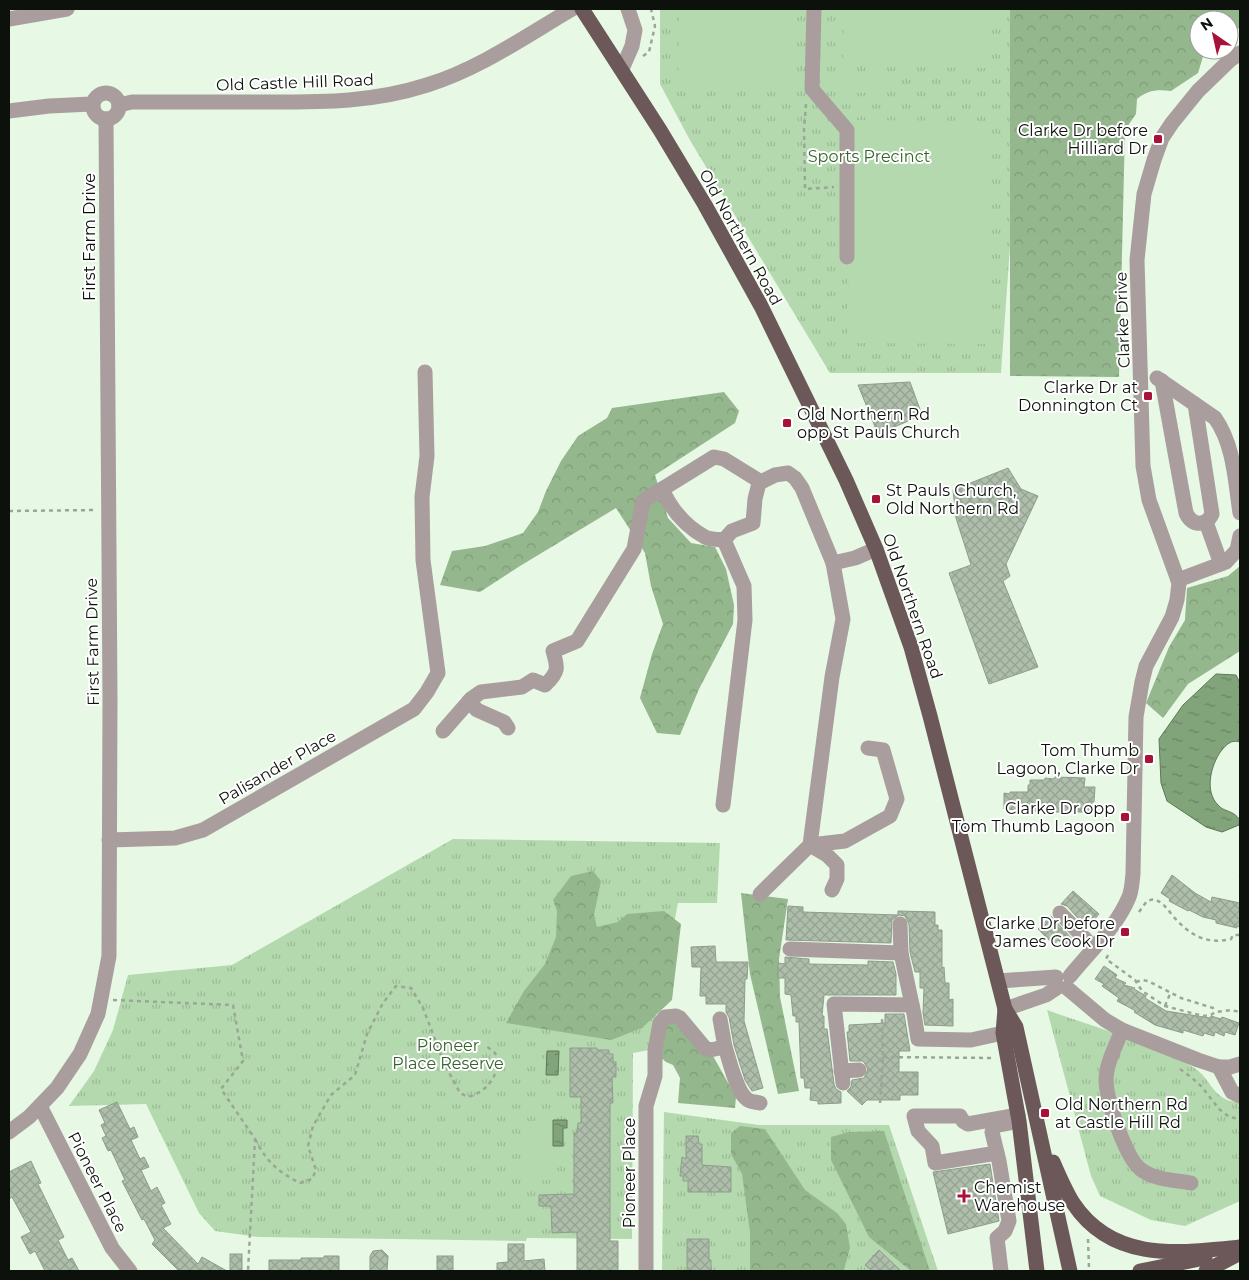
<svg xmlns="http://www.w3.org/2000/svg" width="1249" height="1280" viewBox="0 0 1249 1280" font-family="Montserrat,sans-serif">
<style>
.grass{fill:url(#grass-tufts)}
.forest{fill:url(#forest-crowns)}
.pitch{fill:#b5d9ae}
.water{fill:url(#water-ripples);stroke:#5e7859}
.building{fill:url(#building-cross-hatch);stroke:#8e9d8b}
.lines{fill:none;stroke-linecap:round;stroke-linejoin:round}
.path{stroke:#9aa797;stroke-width:2.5;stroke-dasharray:4 4;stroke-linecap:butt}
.minor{stroke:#a99d9d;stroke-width:15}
.major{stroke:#6c5859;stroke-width:15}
.poi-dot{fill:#a91238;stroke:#fff;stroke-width:2}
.labels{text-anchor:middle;stroke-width:4;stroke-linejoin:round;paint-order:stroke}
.street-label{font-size:16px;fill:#0c120b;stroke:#fff}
.poi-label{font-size:16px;fill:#0c120b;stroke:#fff;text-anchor:end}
.park-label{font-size:16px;fill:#35642b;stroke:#fff}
</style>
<defs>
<pattern id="grass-tufts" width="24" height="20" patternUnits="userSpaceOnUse" patternTransform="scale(1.25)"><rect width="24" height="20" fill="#b5d9ae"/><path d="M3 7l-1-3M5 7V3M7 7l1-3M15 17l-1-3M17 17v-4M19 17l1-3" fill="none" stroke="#9ab994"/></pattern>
<pattern id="forest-crowns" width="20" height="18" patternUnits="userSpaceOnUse" patternTransform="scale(1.25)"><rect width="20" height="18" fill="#94b78d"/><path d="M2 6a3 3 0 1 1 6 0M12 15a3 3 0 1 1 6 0" fill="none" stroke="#7e9c78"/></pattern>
<pattern id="water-ripples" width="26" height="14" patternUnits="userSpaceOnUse" patternTransform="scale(1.25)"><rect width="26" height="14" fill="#81a47a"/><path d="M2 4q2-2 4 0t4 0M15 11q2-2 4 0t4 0" fill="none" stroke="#688462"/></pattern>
<pattern id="building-cross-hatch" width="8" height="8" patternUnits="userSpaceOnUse" patternTransform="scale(1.25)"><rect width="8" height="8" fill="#aebeab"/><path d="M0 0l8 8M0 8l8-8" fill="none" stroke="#94a292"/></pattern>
</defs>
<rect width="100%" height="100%" fill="#e7f8e4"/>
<g class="grass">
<polygon points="660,9 1029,9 1025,36 1001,373 830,373 691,142 660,84"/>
<polygon points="453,839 720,843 717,903 678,903 649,1050 633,1053 632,1239 527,1238 526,1241 258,1237 215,1231 199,1213 146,1104 69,1106 94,1071 113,1030 128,975 232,965"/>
<path d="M 1047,1010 C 1096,1028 1148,1041 1193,1067 C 1212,1078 1212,1102 1240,1102 L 1240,1201 L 1185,1226 L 1151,1220 L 1100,1196 L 1091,1176 Z"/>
<polygon points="664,1112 759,1125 889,1125 938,1271 662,1271"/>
</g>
<g class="forest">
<path d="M 1010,9 L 1240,9 L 1240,29 L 1229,26 L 1229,20 L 1199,20 L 1199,50 L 1205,50 L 1198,73 L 1171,91 C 1158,89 1147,90 1137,99 L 1136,114 L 1125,130 L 1119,377 L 1010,376 Z"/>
<polygon points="724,392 739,411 735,423 655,475 668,518 691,543 715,547 726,569 734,605 733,624 699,689 680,735 657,733 640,698 652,654 663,624 651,586 645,553 616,508 520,566 480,592 440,585 452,551 485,546 523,533 538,512 546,491 561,461 578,436 607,418 612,408"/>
<polygon points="1240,566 1240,651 1188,684 1163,718 1146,703 1169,647 1185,620 1187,588 1228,576"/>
<polygon points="593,871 601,881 594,915 597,927 618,922 627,914 664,911 681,924 672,1000 642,1028 611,1040 506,1023 524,991 545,964 556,937 557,911 553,900 571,876"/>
<polygon points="741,893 788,899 779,959 780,997 799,1091 778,1094 750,974"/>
<polygon points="674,1018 713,1056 736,1097 735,1108 678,1103 680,1078 673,1065 666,1062 659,1056 668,1019"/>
<polygon points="740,1126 765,1129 805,1190 837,1213 846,1224 850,1248 844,1270 845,1271 750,1271 750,1232 742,1174 731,1154 731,1133"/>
<polygon points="884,1131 930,1271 911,1271 869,1237 831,1160 831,1137 849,1132"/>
</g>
<g class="pitch">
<polygon points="679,9 797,9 795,88 678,87"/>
<polygon points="844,9 988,9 987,68 843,66"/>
<polygon points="834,78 882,78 882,93 833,92"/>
<polygon points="850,120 988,121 987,344 848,343"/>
<polygon points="525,1121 551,1121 552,1180 526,1181"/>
</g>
<g class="water">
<path d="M 1216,674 L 1236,675 L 1240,683 L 1240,742 C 1231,739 1226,745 1221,751 C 1211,765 1204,791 1218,805 C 1225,813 1232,809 1240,820 L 1239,825 L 1222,832 L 1206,827 L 1167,801 L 1161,783 L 1159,739 L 1183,705 Z"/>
<polygon points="547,1051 559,1051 558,1075 546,1075"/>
<polygon points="553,1120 567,1120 567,1128 563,1128 563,1146 553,1146"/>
</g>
<g class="building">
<polygon points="910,382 922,415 878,434 858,385"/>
<polygon points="1008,468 1021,489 1038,496 1006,564 1010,576 1003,581 1038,667 989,684 949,573 971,565 956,518 953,490"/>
<polygon points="1055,777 1085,778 1084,787 1095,787 1094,802 1092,802 1091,812 1051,812 1004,809 1004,793 1010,794 1010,792 1028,792 1028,785 1030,785 1030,780 1045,780 1045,778 1054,779"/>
<polygon points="1172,875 1195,893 1211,902 1212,897 1240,903 1240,927 1237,926 1237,928 1216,923 1216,920 1203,917 1189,910 1188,911 1169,901 1170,899 1161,893"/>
<polygon points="1073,891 1099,914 1087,928 1067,906 1061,904"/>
<polygon points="788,906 803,907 803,912 898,915 898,911 935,912 935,925 938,925 938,930 942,930 942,968 944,967 945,983 949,983 949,1000 953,999 953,1026 925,1025 923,1013 924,988 920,988 920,972 915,972 910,952 909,924 905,916 899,915 892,920 891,943 786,940"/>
<polygon points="1051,916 1075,942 1068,949 1058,940 1054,945 1038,929"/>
<polygon points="715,946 716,962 748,962 747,979 745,979 744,1021 763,1088 752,1091 745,1080 734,1045 729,1017 726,1012 726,1004 706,1004 706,996 700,996 701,967 692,967 691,947"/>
<polygon points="785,957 809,959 809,964 868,965 868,961 893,962 896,974 896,995 824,995 822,1016 824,1016 824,1029 827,1029 834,1084 836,1089 841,1092 841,1103 818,1104 818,1101 810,1100 811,1088 805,1088 804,1078 801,1078 799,1022 796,1022 796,1016 793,1016 791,995 785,994 785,978 778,978 778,963 785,964"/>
<polygon points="1104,966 1117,975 1115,978 1126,983 1124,985 1135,988 1134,989 1146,996 1145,998 1166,1011 1210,1018 1211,1016 1221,1019 1222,1017 1239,1023 1235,1035 1225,1032 1224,1036 1215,1032 1214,1036 1204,1033 1203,1036 1183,1030 1183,1033 1155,1025 1134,1012 1136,1011 1117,1001 1119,998 1102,986 1104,984 1095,979"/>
<polygon points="885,1014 904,1014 910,1051 899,1051 899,1072 918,1072 918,1095 900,1095 900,1100 867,1100 862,1105 847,1091 851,1087 852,1080 864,1078 868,1069 863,1061 850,1061 847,1032 849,1032 849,1025 885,1023"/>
<polygon points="570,1048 597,1048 597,1050 609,1050 609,1054 613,1054 613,1062 616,1062 616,1077 612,1077 613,1103 610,1103 610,1241 618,1241 618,1271 577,1271 577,1232 552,1233 551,1206 539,1206 539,1195 574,1194 574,1133 577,1133 578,1123 581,1123 581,1097 570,1097"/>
<polygon points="117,1102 130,1129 134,1127 138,1137 131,1140 140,1159 144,1157 149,1167 141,1170 151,1191 157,1187 165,1203 161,1205 171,1224 163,1228 198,1264 202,1257 227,1271 179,1271 152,1244 155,1240 144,1219 142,1220 122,1181 125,1180 111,1150 108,1151 102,1138 106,1136 101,1125 105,1123 99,1110"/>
<polygon points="686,1136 698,1136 699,1144 702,1144 702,1165 731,1167 731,1192 688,1192 688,1181 683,1181 683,1176 680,1176 682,1157 686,1159"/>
<polygon points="31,1161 41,1183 38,1184 64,1237 58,1240 68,1260 72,1258 79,1271 45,1271 35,1251 30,1254 21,1237 31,1232 12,1197 9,1199 9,1172"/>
<polygon points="990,1164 999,1221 948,1234 933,1172"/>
<polygon points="687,1239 709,1239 709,1260 711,1260 711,1271 687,1271"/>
<polygon points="508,1244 524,1244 524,1261 544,1259 545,1271 497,1271 497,1263 508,1262"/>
<polygon points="382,1250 388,1256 387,1271 370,1271 370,1256 373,1251"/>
<polygon points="879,1250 901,1271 872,1271 865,1265"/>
<rect x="230" y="1254" width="12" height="17"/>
<polygon points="324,1256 339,1256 339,1271 269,1271 269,1260 301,1260 301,1258 324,1258"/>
<rect x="437" y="1256" width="16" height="15"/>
</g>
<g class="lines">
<g class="path">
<polyline points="643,56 649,52 655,26 651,9"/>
<polyline points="806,104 804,129 805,189 834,187"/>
<polyline points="9,511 96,510"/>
<polyline points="1240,875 1240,876"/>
<path d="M 1139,912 L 1147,901 L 1154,899 C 1162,902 1167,908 1172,915 C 1189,934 1204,945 1231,939 L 1233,935 L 1240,935"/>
<polyline points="1108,955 1106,959 1135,980 1142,991 1165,1006 1203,1016 1211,1015 1215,1012 1231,1010 1240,1012"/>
<polyline points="1136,982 1142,980 1148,981 1181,998 1213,1008 1215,1012"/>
<polyline points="113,1000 233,1005 243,1061 221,1089 255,1139 248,1271"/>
<polyline points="1165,1006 1170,994"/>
<polyline points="883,1057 994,1058"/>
<polyline points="1180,1069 1191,1077 1201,1086 1219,1109 1229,1117 1240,1119"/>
<polyline points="880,1103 883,1057 882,1017"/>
<path d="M 255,1139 C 267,1162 277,1171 300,1183 L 312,1179 L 316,1170 L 308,1146 L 313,1126 L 331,1095 L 355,1075 L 367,1034 L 383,1003 L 396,986 L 411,988 L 423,1008 L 444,1063 L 460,1093 L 468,1097 C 487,1091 492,1082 499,1065 L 495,1053 L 485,1045"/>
<polyline points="1088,1239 1089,1268"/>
</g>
<g class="minor">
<polyline points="814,9 812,89 847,130 847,257"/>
<polyline points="9,19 67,9"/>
<polyline points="622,69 632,46 635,30 628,9"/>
<circle cx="106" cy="106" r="13"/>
<path d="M 119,105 L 132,102 C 175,102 218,102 261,102 C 320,102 371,103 427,85 C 479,69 526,36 572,9"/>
<polyline points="9,111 49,106 92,104"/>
<path d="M 1157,378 L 1215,418 C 1234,445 1235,480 1240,513"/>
<path d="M 1162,381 L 1186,513 C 1192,526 1206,527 1212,514 L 1195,404"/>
<path d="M 662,489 C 671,509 685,526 705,537 C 710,540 718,539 724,540 L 732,531 L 753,523 L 755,499 L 759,483 L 775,475 L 788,473 L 795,478 L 802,488 L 833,563"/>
<polyline points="1206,522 1221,564"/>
<polyline points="1178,580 1226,562 1237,550 1240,536"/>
<polyline points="469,701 477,710 504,722 508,728"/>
<path d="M 443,731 L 471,699 L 481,692 L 522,687 L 533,680 L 545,685 C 559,672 558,668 553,651 L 577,641 L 634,549 L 643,501 L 714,457 L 724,459 L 761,482"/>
<polyline points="723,805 745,620 744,586 724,540"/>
<polyline points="109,840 175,838 203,830 414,709 427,692 438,673 423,560 422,497 427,456 425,372"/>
<polyline points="832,890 837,879 837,865 827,855 810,845 845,841 890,816 897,799 883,750 868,748"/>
<polyline points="760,894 810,845 832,677 843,619 833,563 855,558 876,549"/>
<polyline points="1060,913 1094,948"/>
<polyline points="900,924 901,953 914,1014 918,1039 971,1040 1003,1033"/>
<polyline points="790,949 901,953"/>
<path d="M 1070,976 C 1091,950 1116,928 1129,897 C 1132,890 1132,881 1133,874 L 1136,717 L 1142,682 L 1146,666 L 1172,617 L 1177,600 L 1179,583 L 1149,500 L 1143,466 L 1137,260 L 1144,194 L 1154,160 L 1162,138 L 1172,123 L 1198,91 L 1230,60 L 1240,53"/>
<polyline points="998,981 1056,977"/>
<polyline points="1067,988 1105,1020 1122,1030 1198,1060 1219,1067 1230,1067 1240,1064"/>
<polyline points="1005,1009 1046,995 1058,987"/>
<path d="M 1122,1030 C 1116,1046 1106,1063 1106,1081 C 1107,1101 1126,1161 1143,1171 C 1157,1180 1175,1180 1191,1183"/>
<path d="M 725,1047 C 730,1061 736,1092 748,1100 C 751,1102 756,1102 760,1103"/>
<polyline points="1219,1067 1232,1092 1240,1096"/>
<polyline points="841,1071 859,1070"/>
<polyline points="843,1083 834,1004 912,1005"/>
<polyline points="40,1106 112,1248 130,1271"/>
<polyline points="9,1132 29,1117 57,1088 80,1054 98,1014 109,956 110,699 106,119"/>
<polyline points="997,1153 935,1163 932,1146 918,1131 914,1116 960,1116 963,1121 968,1124 1018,1115"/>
<polyline points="646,1271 646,1106 655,1076 655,1050 660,1023 665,1017 676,1016 680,1018 705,1048 710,1050 725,1047 720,1019"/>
<polyline points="1001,1271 997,1238 1005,1231 1009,1221 999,1161 992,1132 994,1126 1010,1123"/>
</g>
<g class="major">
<polyline points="582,9 660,130 705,205 761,306 846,480 876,549 911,647 930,716 1005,1009 1003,1033 1019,1121 1037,1271"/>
<polyline points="1005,1009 1016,1027 1070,1271"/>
<path d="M 1053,1162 C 1059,1176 1065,1190 1073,1203 C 1113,1263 1179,1253 1240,1247"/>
<polyline points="1140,1271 1205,1258"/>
<polyline points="1206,1271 1240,1253"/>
</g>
</g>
<g class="poi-dot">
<rect x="1153" y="134" width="10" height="10" rx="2.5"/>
<rect x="1143" y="391" width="10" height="10" rx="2.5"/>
<rect x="782" y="418" width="10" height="10" rx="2.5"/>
<rect x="871" y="494" width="10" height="10" rx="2.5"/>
<rect x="1144" y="754" width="10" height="10" rx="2.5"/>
<rect x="1120" y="812" width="10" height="10" rx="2.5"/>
<rect x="1120" y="927" width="10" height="10" rx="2.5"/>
<rect x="1040" y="1108" width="10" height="10" rx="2.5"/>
<path d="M961.5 1188.5h5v5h5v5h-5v5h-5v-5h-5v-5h5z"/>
</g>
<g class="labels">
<g class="street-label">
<text transform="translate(295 82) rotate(-2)" y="6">Old Castle Hill Road</text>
<text transform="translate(89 237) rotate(-90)" y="6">First Farm Drive</text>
<text transform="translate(741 237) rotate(61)" y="6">Old Northern Road</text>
<text transform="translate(1122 320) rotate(-92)" y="6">Clarke Drive</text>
<text transform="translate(913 606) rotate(71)" y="6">Old Northern Road</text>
<text transform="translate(92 642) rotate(-91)" y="6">First Farm Drive</text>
<text transform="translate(277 767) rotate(-30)" y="6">Palisander Place</text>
<text transform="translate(629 1173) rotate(-90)" y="6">Pioneer Place</text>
<text transform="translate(98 1182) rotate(63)" y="6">Pioneer Place</text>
</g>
<g class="poi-label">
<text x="1148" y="136">Clarke Dr before<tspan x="1148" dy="18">Hilliard Dr</tspan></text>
<text x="1138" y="393">Clarke Dr at<tspan x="1138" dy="18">Donnington Ct</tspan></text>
<text x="797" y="420" text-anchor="start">Old Northern Rd<tspan x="797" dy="18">opp St Pauls Church</tspan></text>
<text x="886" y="496" text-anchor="start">St Pauls Church,<tspan x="886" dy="18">Old Northern Rd</tspan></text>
<text x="1139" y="756">Tom Thumb<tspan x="1139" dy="18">Lagoon, Clarke Dr</tspan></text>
<text x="1115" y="814">Clarke Dr opp<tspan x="1115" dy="18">Tom Thumb Lagoon</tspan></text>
<text x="1115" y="929">Clarke Dr before<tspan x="1115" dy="18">James Cook Dr</tspan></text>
<text x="1055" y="1110" text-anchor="start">Old Northern Rd<tspan x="1055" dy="18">at Castle Hill Rd</tspan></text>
<text x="974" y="1193" text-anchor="start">Chemist<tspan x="974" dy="18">Warehouse</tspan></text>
</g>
<g class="park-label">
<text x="869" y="162">Sports Precinct</text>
<text x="448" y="1051">Pioneer<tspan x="448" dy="18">Place Reserve</tspan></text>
</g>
</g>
<rect width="1249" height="1280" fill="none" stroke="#0c120b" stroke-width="20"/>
<g transform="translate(1214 35) rotate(326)"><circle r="24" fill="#ffffff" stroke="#9ea09d"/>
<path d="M0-4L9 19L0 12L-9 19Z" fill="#a91238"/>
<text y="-8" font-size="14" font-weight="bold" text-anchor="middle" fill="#0c120b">N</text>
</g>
</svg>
